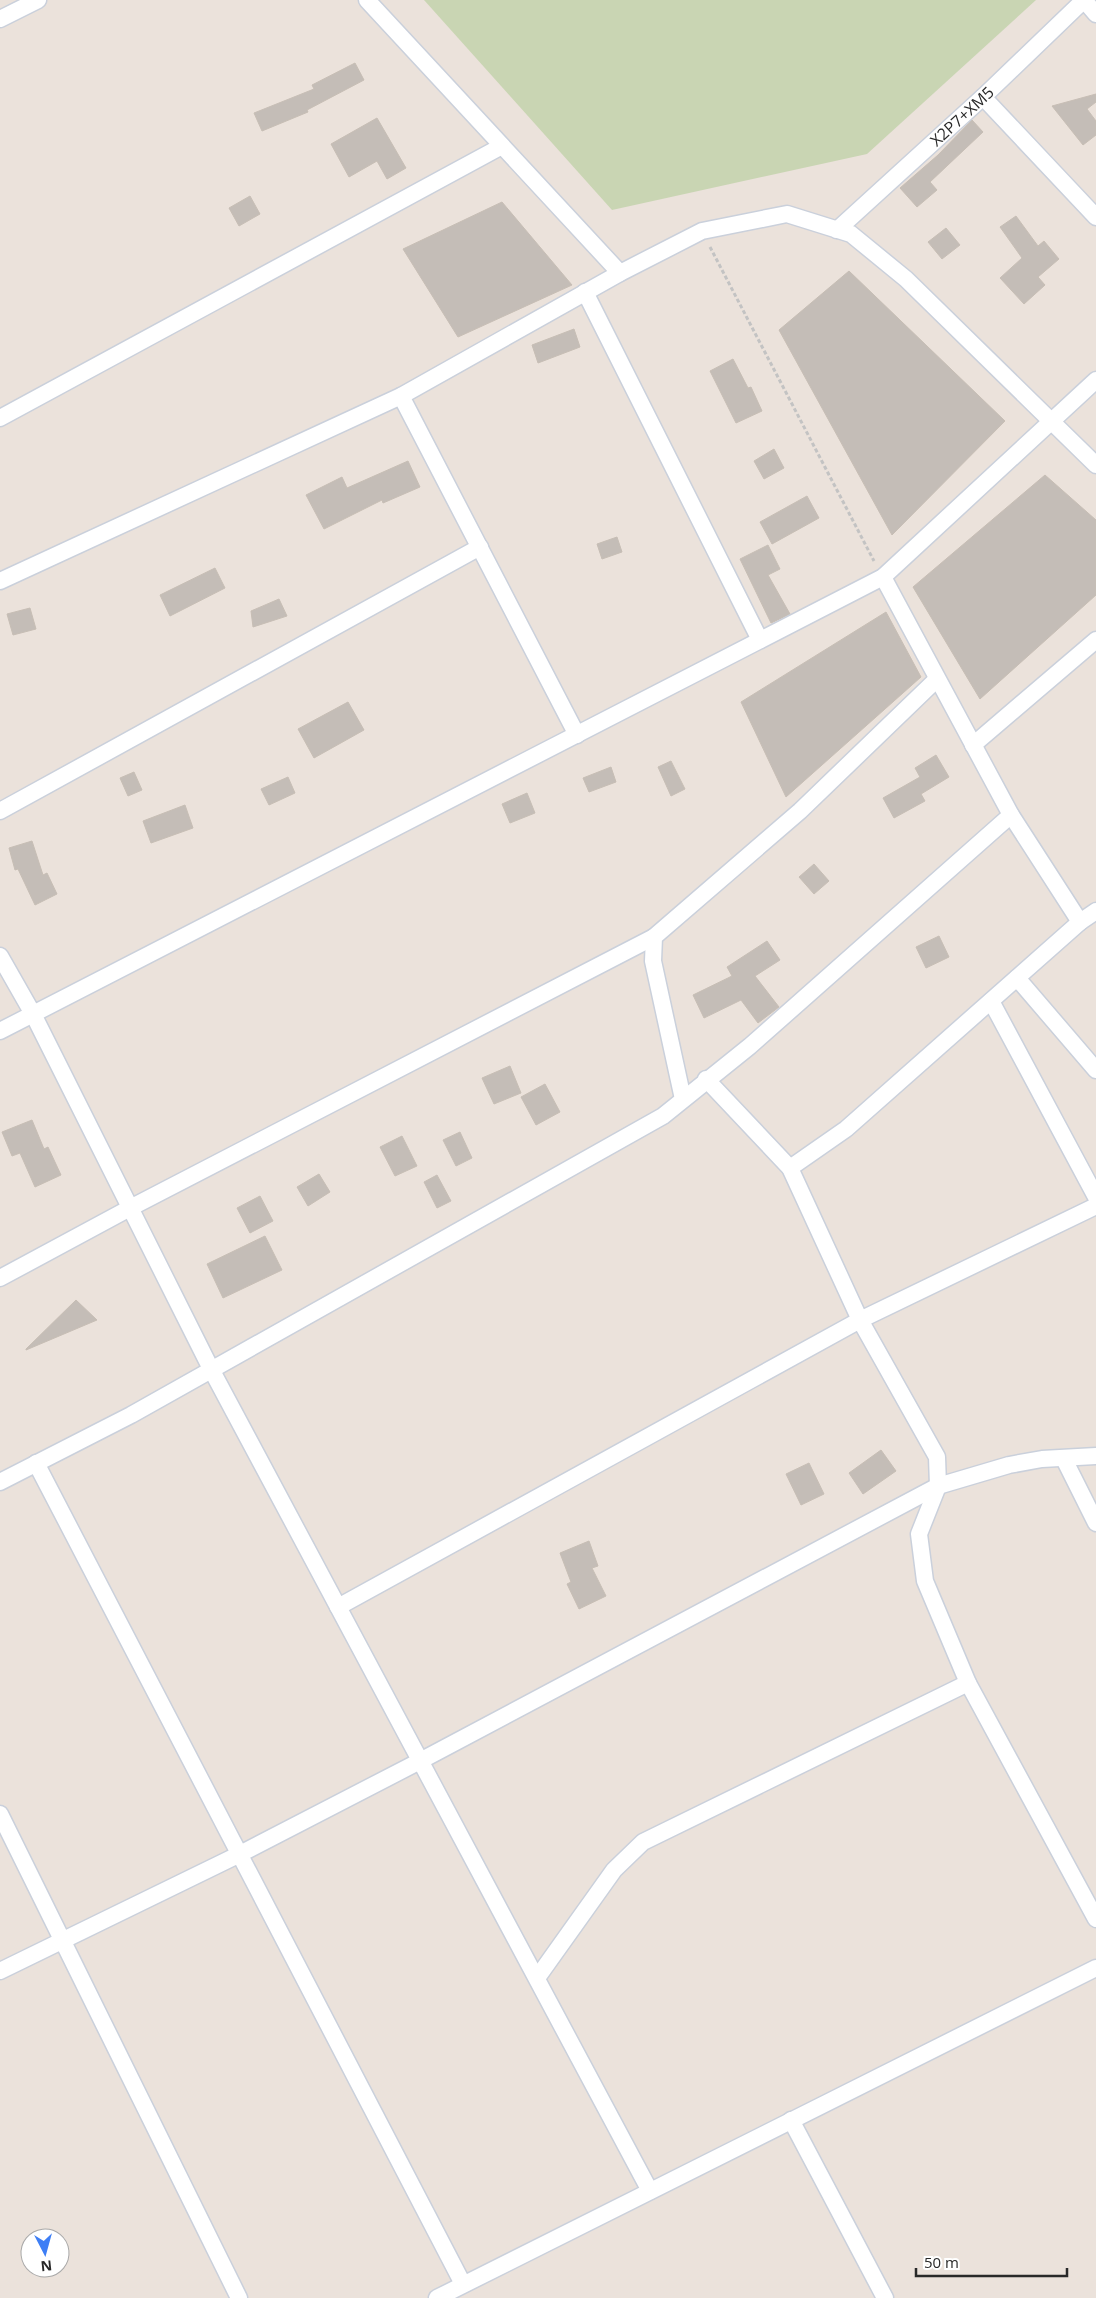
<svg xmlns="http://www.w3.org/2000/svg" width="1096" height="2298" viewBox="0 0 1096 2298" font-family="'Open Sans',sans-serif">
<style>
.cemetery{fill:#c9d5b3}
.building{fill:#c4bdb7;stroke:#c7beb5}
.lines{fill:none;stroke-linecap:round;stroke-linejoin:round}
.minor-casing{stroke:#cad0db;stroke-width:19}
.path{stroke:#c3c3c3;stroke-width:3;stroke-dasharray:4 2.5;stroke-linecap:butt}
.minor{stroke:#fff;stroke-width:16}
.labels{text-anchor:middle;stroke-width:5;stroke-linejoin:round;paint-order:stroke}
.street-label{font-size:16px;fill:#292929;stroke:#fff}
</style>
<rect width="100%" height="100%" fill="#ebe2db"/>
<polygon class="cemetery" points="424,0 1036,0 867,154 612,210"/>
<g class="building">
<polygon points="355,63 364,80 307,110 308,112 262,131 254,113 314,89 312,85"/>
<polygon points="1096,94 1096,102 1087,109 1096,121 1096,135 1083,145 1052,106"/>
<polygon points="377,118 406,168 387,179 377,161 349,177 331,144"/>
<polygon points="972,120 983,132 930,182 937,190 917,207 900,188 938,155"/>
<polygon points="250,196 260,214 239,226 229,208"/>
<polygon points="502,202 572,285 458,337 403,249"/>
<polygon points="1016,216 1038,246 1044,241 1059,259 1038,277 1045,285 1024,304 1000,278 1022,258 1000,227"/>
<polygon points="946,228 960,245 942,259 928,242"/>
<polygon points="849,271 1005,421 892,535 779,330"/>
<polygon points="574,329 580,347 538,363 532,345"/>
<polygon points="733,359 748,388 751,387 762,411 736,423 710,371"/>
<polygon points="774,449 784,468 764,479 754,461"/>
<polygon points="408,461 420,487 383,503 382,500 324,529 306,495 342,477 347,488"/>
<polygon points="1045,475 1096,520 1096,595 980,699 913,587"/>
<polygon points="807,496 819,518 772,544 760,522"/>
<polygon points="617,537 622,552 602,559 597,544"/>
<polygon points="768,545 780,569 768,575 790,614 771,623 740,559"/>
<polygon points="215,568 225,588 170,616 160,595"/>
<polygon points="279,599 287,616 253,627 251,611"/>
<polygon points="30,608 36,629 13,635 7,614"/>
<polygon points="886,612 921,677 786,797 741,702"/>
<polygon points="348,702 364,730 314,758 298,729"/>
<polygon points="936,755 949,777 921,794 925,801 894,818 883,798 920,777 915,768"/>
<polygon points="671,761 685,789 671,796 658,767"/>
<polygon points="611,767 616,782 589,792 583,778"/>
<polygon points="134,772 142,790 128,796 120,778"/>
<polygon points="288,777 295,793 269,805 261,789"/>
<polygon points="527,793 535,813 510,823 502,804"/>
<polygon points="185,805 193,828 151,843 143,821"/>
<polygon points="32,841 43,875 47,873 57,894 35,905 18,869 15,870 9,848"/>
<polygon points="814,864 829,881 814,894 799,877"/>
<polygon points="939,936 949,957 926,968 916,947"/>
<polygon points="767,941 780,960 755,976 779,1007 758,1023 741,1000 704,1018 693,995 732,976 727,967"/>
<polygon points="510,1066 521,1093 494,1104 482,1078"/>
<polygon points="545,1084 560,1112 536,1125 521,1097"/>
<polygon points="32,1120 44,1149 48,1147 61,1175 35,1187 20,1153 12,1156 2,1132"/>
<polygon points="460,1132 472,1158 456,1166 443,1140"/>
<polygon points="402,1136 417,1166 395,1176 380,1147"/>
<polygon points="319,1174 330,1192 308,1206 297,1187"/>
<polygon points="437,1175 451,1201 437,1208 424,1182"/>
<polygon points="260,1196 273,1221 250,1233 237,1208"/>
<polygon points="265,1236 282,1270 223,1298 207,1264"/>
<polygon points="76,1300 97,1320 26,1350 26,1349"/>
<polygon points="881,1450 896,1471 863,1494 849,1473"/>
<polygon points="809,1463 824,1494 801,1505 786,1474"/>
<polygon points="589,1541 598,1566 592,1568 606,1596 579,1609 567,1584 571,1582 560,1553"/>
</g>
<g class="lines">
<g class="minor-casing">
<g id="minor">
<polyline points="367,0 620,273"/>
<polyline points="1084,0 1096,14"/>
<polyline points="0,19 38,0"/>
<polyline points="983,97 1096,217"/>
<path id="s1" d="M 837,230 L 983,97 L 1084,0"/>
<polyline points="585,292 760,640"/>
<polyline points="401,396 577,735"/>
<polyline points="0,418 502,146"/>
<polyline points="883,577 1011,815 1080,922"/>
<polyline points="0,581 401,396 620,273 702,231 787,214 851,234 906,279 1096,465"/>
<polyline points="973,745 1096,640"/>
<polyline points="0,811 480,547"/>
<polyline points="0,956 33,1014 211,1369 650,2191"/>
<polyline points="1017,978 1096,1070"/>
<polyline points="991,1001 1096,1197"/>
<polyline points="0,1031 883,577 1096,380"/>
<polyline points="706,1079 790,1168 860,1320 937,1457 938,1486 919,1534 925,1581 968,1683 1096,1919"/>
<polyline points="683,1099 653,961 654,937 800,811 937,679"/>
<polyline points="790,1168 846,1129 1080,922 1096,911"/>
<polyline points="0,1278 130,1208 654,937"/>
<polyline points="1064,1459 1096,1523"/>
<polyline points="36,1463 463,2284"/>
<polyline points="0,1482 131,1415 663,1116 750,1046 1011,815"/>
<polyline points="338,1607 860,1320 1096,1206"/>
<polyline points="0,1814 239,2298"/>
<polyline points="0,1971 240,1854 420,1761 938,1486 1009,1465 1042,1459 1096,1456"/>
<polyline points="537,1978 614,1870 643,1842 968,1683"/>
<polyline points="791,2120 885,2298"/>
<polyline points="437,2298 1096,1968"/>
</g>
</g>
<polyline class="path" points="710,247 874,561"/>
<use href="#minor" class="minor"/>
</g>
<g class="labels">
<g class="street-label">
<text dy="6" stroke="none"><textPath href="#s1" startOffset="169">X2P7+XM5</textPath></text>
</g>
</g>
<g transform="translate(45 2253) rotate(174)"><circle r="24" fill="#ffffff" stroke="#a9a9a9"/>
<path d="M0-4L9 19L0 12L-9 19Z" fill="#3e7ef5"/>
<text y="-8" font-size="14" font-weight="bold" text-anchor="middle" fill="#292929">N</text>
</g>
<path d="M916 2268v8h151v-8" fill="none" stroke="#292929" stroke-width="2.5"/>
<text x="924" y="2268" font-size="15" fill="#292929" stroke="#ffffff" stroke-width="4" paint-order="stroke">50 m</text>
</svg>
